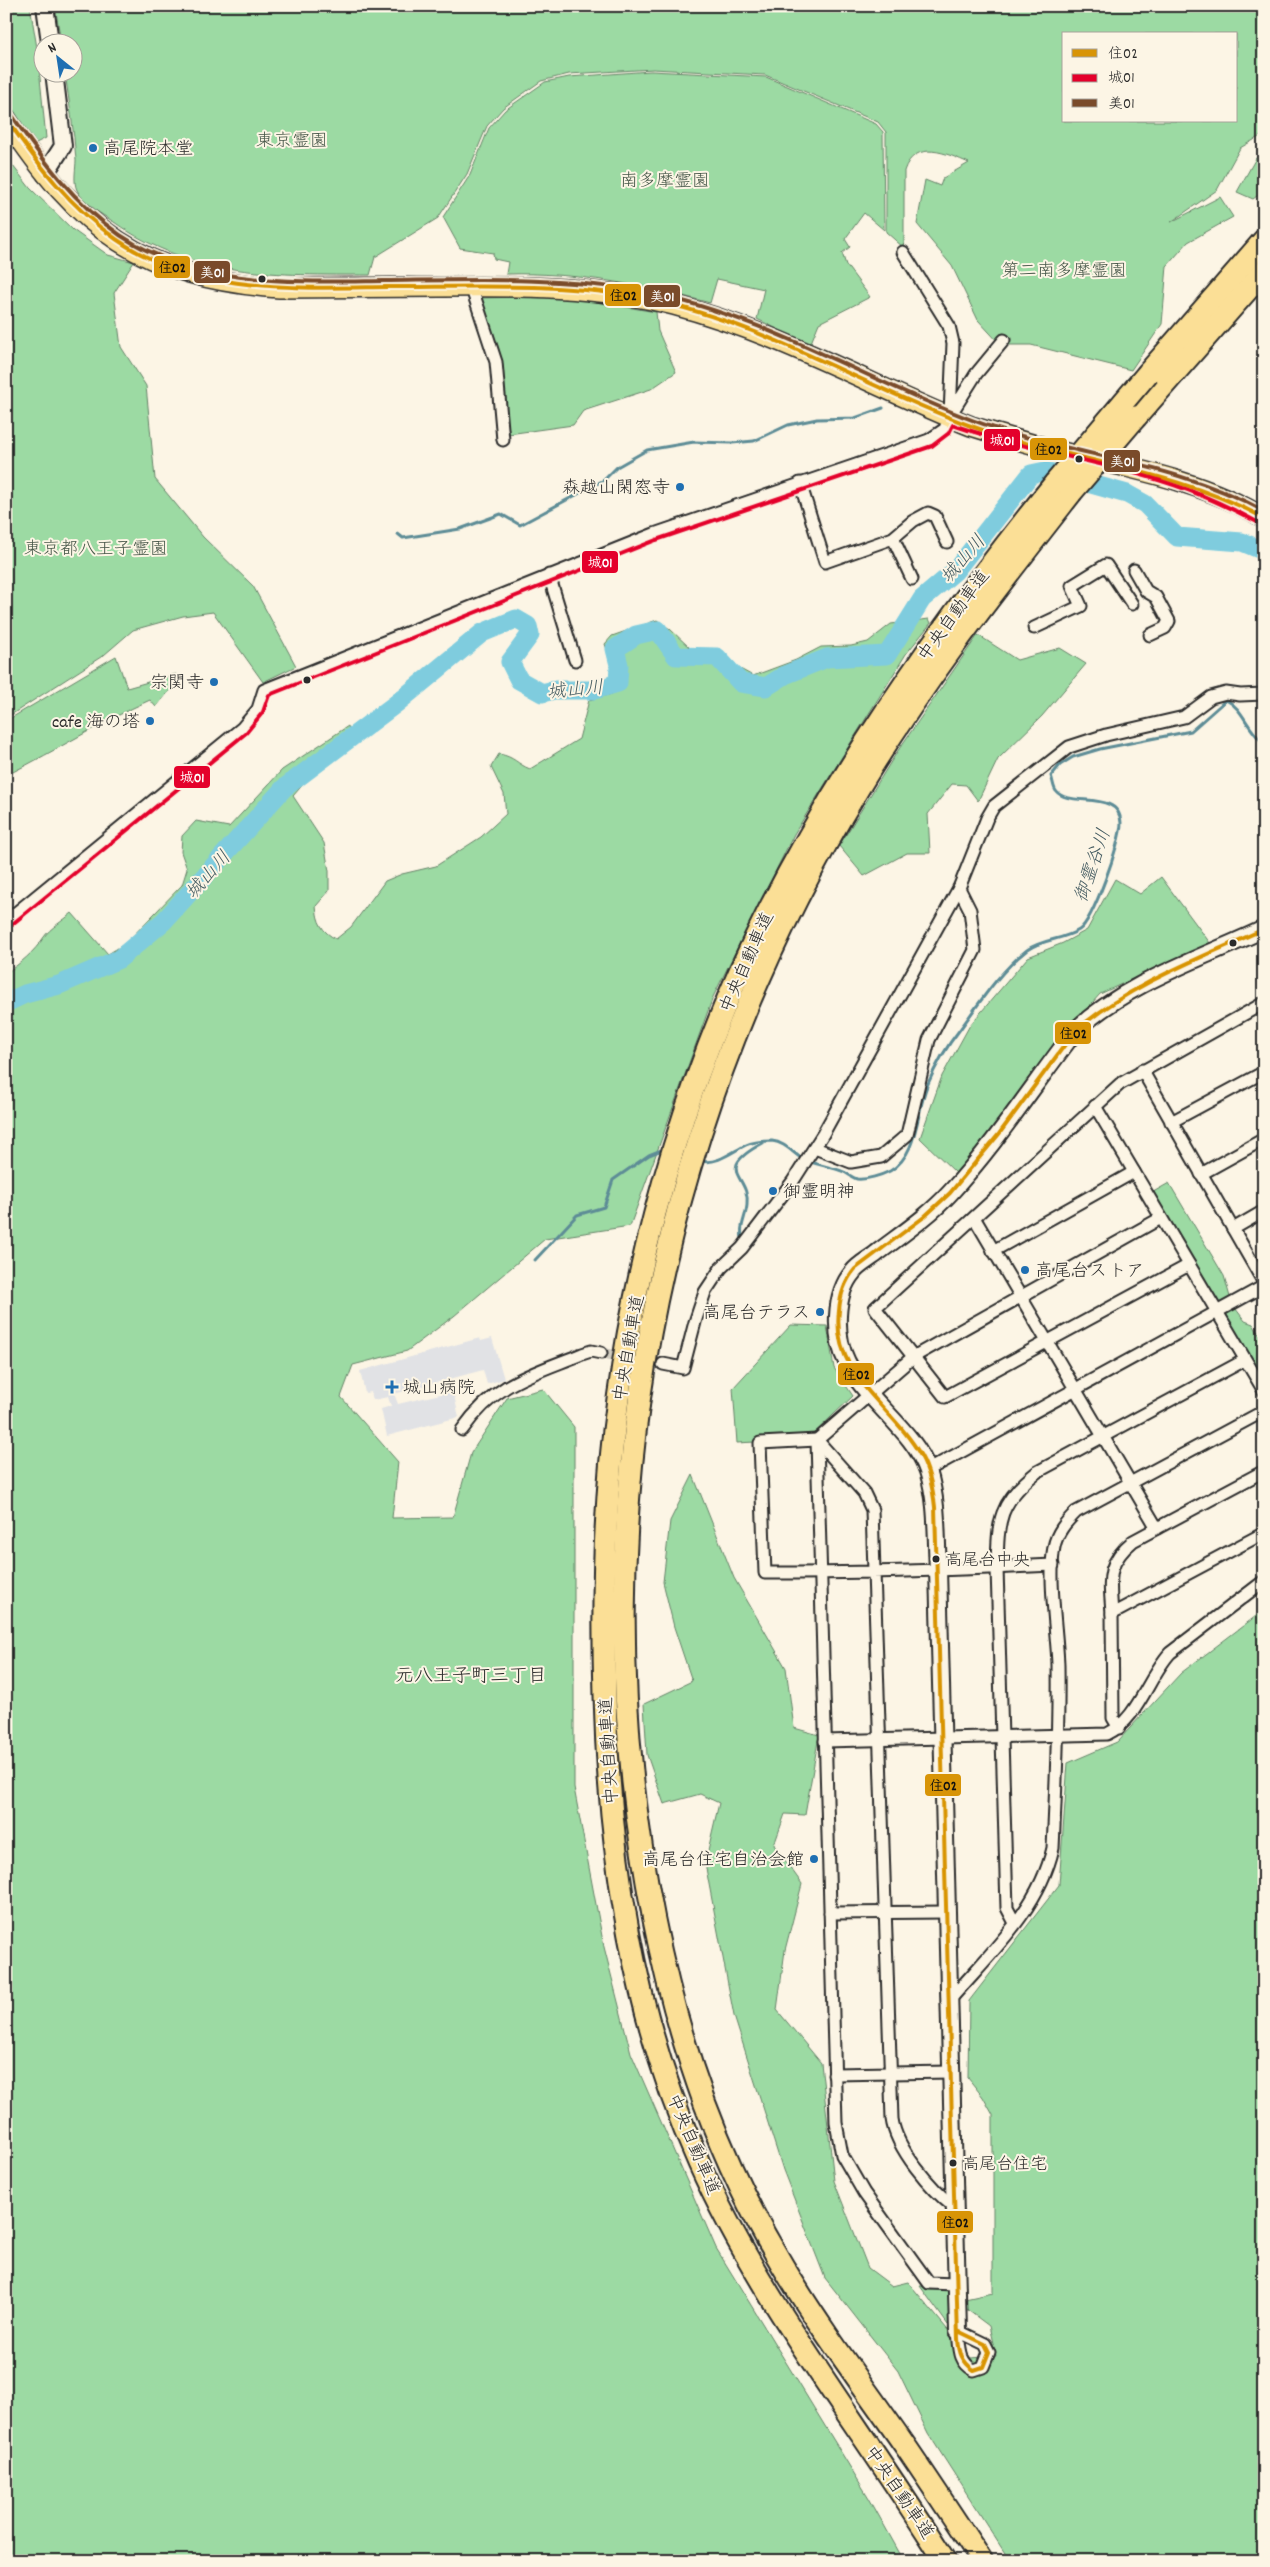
<svg xmlns="http://www.w3.org/2000/svg" width="1270" height="2567" viewBox="0 0 1270 2567" font-family="Dekko,'Klee One',sans-serif">
<style>
.built{fill:#e1e2e5}
.green{fill:#9cdaa3;stroke:#648267;fill-rule:evenodd}
.lines{fill:none;stroke-linecap:round;stroke-linejoin:round}
.stream{stroke:#5d8c96;stroke-width:3}
.river{stroke:#7fccde;stroke-width:19}
.street-tunnel{stroke:#d2cdc0;stroke-width:11;stroke-dasharray:11 5.5;stroke-linecap:butt}
.street-casing{stroke:#2b2b2b;stroke-width:15}
.secondary-casing{stroke:#2b2b2b;stroke-width:20}
.primary-casing{stroke:#2b2b2b;stroke-width:22}
.highway-casing{stroke:#2b2b2b;stroke-width:25}
.street{stroke:#fcf5e5;stroke-width:11}
.secondary{stroke:#fcf5e5;stroke-width:16}
.primary{stroke:#fbdf96;stroke-width:19}
.highway{stroke:#fbdf96;stroke-width:21}
.highway-bridge-casing{stroke:#2b2b2b;stroke-width:25;stroke-linecap:butt}
.highway-bridge{stroke:#fbdf96;stroke-width:21}
.bus-1-casing{stroke:#fcf5e5;stroke-width:8}
.bus-2-casing{stroke:#fcf5e5;stroke-width:8}
.bus-3-casing{stroke:#fcf5e5;stroke-width:8}
.bus-1{stroke:#d89406;stroke-width:4}
.bus-2{stroke:#e4002b;stroke-width:4}
.bus-3{stroke:#7a4b2a;stroke-width:4}
.poi-dot{fill:#1f6fb2;stroke:#fcf5e5;stroke-width:2}
.bus-dot{fill:#2b2b2b;stroke:#fcf5e5;stroke-width:2}
.labels{text-anchor:middle;stroke-width:4;stroke-linejoin:round;paint-order:stroke}
.bus-label{font-size:17px;fill:#2b2b2b;stroke:#fcf5e5;text-anchor:start}
.park-label{font-size:18px;fill:#475749;stroke:#fcf5e5}
.poi-label{font-size:18px;fill:#2b2b2b;stroke:#fcf5e5;text-anchor:end}
.street-label{font-size:18px;fill:#2b2b2b;stroke:#fcf5e5}
.water-label{font-size:19px;font-style:italic;fill:#445b61;stroke:#fcf5e5}
.neighbourhood-label{font-size:19px;fill:#2b2b2b;stroke:#fcf5e5}
.line-badge{stroke:#fcf5e5;stroke-width:2}
.badge-label{font-size:14px;text-anchor:middle;font-weight:bold;fill:#fff}
.pale-badge-label{font-size:14px;text-anchor:middle;font-weight:bold;fill:#111}
</style>
<rect width="100%" height="100%" fill="#fcf5e5"/>
<filter id="ink" filterUnits="userSpaceOnUse"><feTurbulence type="fractalNoise" baseFrequency=".02" numOctaves="2"/><feDisplacementMap in="SourceGraphic" scale="10" xChannelSelector="R" yChannelSelector="G"/><feConvolveMatrix kernelMatrix="1 2 1 2 8 2 1 2 1" color-interpolation-filters="sRGB"/></filter>
<g filter="url(#ink)">
<polygon class="built" points="480,1338 481,1341 492,1338 504,1379 487,1384 483,1370 394,1394 398,1404 453,1391 459,1417 387,1436 381,1409 391,1406 388,1397 373,1400 371,1392 365,1393 360,1371"/>
<g class="green">
<polygon points="6,6 30,6 37,48 46,138 36,143 26,141 6,152"/>
<path d="M 55,6 L 1264,6 L 1264,134 L 1240,148 L 1217,190 L 1171,222 L 1220,197 L 1233,217 L 1188,242 L 1167,266 L 1162,324 L 1131,370 L 1031,345 L 1001,345 L 978,320 L 952,266 L 917,224 L 925,180 L 940,186 L 943,178 L 969,163 C 948,154 915,138 904,171 L 904,248 L 886,232 L 886,132 L 878,122 L 765,75 L 653,69 L 569,74 L 541,81 L 503,108 L 487,126 L 467,174 L 438,218 L 375,257 L 370,275 C 277,275 193,278 114,222 C 100,213 84,205 77,190 C 73,182 76,168 76,160 C 74,130 69,101 65,73 L 72,72 L 72,42 L 61,42 ZM 1064,34 L 1236,34 L 1236,121 L 1064,121 Z"/>
<path d="M 651,71 L 766,77 L 876,124 L 883,132 L 884,230 L 864,213 L 845,239 L 850,247 L 842,253 L 846,265 L 870,297 L 819,323 L 810,345 L 757,319 L 764,289 L 717,279 L 710,303 C 643,285 576,272 506,274 L 508,262 L 494,259 L 493,253 L 460,248 L 443,217 L 470,175 L 489,128 L 505,110 L 545,82 L 569,77 Z"/>
<polygon points="1264,153 1264,191 1253,199 1237,192 1256,158"/>
<polygon points="6,157 30,188 73,230 108,255 134,262 114,293 121,347 146,386 155,479 203,537 253,586 296,666 263,682 213,612 183,616 133,630 104,655 6,718"/>
<polygon points="529,297 572,298 656,312 658,331 676,372 651,389 583,411 573,425 501,435 496,362 475,298"/>
<path d="M 929,619 L 931,623 L 906,654 L 794,834 L 713,997 L 630,1226 L 545,1239 L 454,1316 L 407,1351 L 353,1365 L 341,1397 L 398,1462 L 392,1518 L 453,1517 L 471,1453 L 507,1398 L 543,1389 L 574,1427 L 574,1788 L 604,1947 L 631,2053 L 716,2248 L 869,2498 L 904,2561 L 6,2561 L 6,973 C 21,963 34,952 44,937 C 50,928 63,921 72,913 L 108,954 L 126,943 L 182,885 L 187,869 L 181,852 L 182,836 L 196,821 L 229,827 L 282,770 L 348,726 L 349,731 L 293,796 L 324,843 L 329,871 L 329,891 L 316,906 C 317,922 322,932 336,939 L 351,927 L 385,881 L 402,874 L 436,866 L 481,837 L 506,814 L 504,794 L 491,767 L 499,754 C 515,757 517,764 530,769 L 579,739 L 589,700 L 612,694 L 614,670 L 605,644 L 612,636 L 657,620 L 670,629 L 690,648 L 707,651 L 753,676 L 796,660 L 821,647 L 851,646 L 868,642 L 891,624 Z"/>
<polygon points="978,635 1017,660 1060,648 1086,664 1042,716 998,759 978,801 966,785 952,784 928,814 930,853 907,853 864,876 839,846 897,752"/>
<path d="M 116,656 L 127,688 L 176,674 L 176,683 L 156,707 L 150,700 C 101,722 57,750 9,774 L 6,778 L 6,721 Z"/>
<polygon points="1161,877 1210,943 1100,994 1048,1053 958,1175 920,1138 942,1076 970,1025 1028,957 1063,943 1087,930 1115,879 1140,894"/>
<polygon points="1169,1183 1224,1276 1232,1304 1245,1321 1253,1324 1264,1343 1264,1391 1148,1195"/>
<polygon points="791,1325 827,1326 834,1368 853,1396 808,1439 737,1443 733,1388"/>
<polygon points="693,1475 734,1578 786,1668 794,1728 819,1735 805,1815 785,1814 774,1845 802,1884 785,1950 777,2010 821,2063 834,2181 868,2268 892,2286 908,2282 971,2358 996,2356 989,2326 965,2308 965,2299 993,2293 993,2115 983,2097 968,2078 969,2001 1059,1885 1068,1763 1117,1742 1181,1673 1264,1610 1264,2561 1010,2561 928,2433 898,2371 825,2278 783,2170 734,2016 705,1863 719,1803 700,1794 664,1804 647,1755 644,1704 692,1681 674,1627 663,1582 670,1521"/>
<polygon points="920,2286 946,2288 950,2294 950,2324 948,2325"/>
</g>
<g class="lines">
<g class="stream">
<polyline points="1030,467 1036,473"/>
<polyline points="398,534 403,538 460,529 501,514 520,525 604,480 617,467 647,450 694,442 732,443 754,441 788,425 817,419 855,418 883,408"/>
<path d="M 701,1161 C 717,1165 733,1151 746,1145 C 752,1142 765,1141 772,1141 C 784,1142 792,1152 801,1158 C 813,1165 831,1166 844,1172 C 848,1174 853,1178 857,1179 C 867,1180 882,1175 890,1171 C 918,1155 916,1113 927,1086 C 936,1064 946,1047 961,1028 C 980,1002 1001,970 1027,950 C 1042,939 1063,940 1079,930 C 1093,921 1121,841 1121,823 C 1120,789 1068,808 1056,791 C 1053,787 1053,780 1051,776 L 1060,765 L 1073,757 L 1100,749 L 1191,731 L 1226,700 C 1244,709 1246,729 1264,743"/>
<path d="M 743,1242 C 738,1228 746,1218 747,1205 C 751,1175 711,1171 763,1143"/>
<polyline points="535,1260 577,1215 604,1207 613,1180 649,1155 664,1149"/>
</g>
<polyline class="river" points="6,1003 25,994 59,985 119,959 164,921 284,788 397,703 482,633 516,619 528,626 530,635 510,662 519,680 542,693 554,690 595,690 618,683 619,665 615,649 636,635 658,630 676,656 717,657 741,683 766,687 785,675 827,658 887,655 922,599 955,571 1031,474 1045,471 1127,494 1145,504 1177,537 1242,542 1264,551"/>
<polyline class="street-tunnel" points="601,1353 629,1358"/>
<g class="street-casing">
<g id="street">
<polyline points="903,252 949,326 953,343 950,415"/>
<polyline points="471,286 496,362 503,440"/>
<polyline points="800,483 825,562 893,538 913,521 928,513 935,516 947,542"/>
<polyline points="893,538 912,579"/>
<polyline points="1134,570 1146,591 1156,597 1169,621 1165,628 1150,635"/>
<polyline points="549,575 575,660"/>
<polyline points="1034,628 1081,606 1072,586 1106,565 1132,604"/>
<polyline points="6,921 242,728 258,709 264,690 654,534 929,440 945,429 949,417 976,374 1004,340"/>
<polyline points="1142,1070 1264,1283"/>
<polyline points="1095,1106 1264,1391"/>
<polyline points="1171,1122 1264,1072"/>
<polyline points="815,1148 851,1162 881,1157 907,1135 929,1040 975,950 970,910 959,888"/>
<polyline points="1201,1174 1264,1139"/>
<polyline points="975,1219 1157,1528"/>
<polyline points="1233,1229 1264,1211"/>
<polyline points="993,1251 1134,1172"/>
<polyline points="1189,1265 945,1397 875,1308 1120,1084 1264,1003"/>
<polyline points="663,1364 683,1368 695,1322 705,1292 721,1268 742,1248 793,1181 823,1134 959,888 987,818 994,806 1069,747 1106,735 1184,717 1211,697 1226,693 1240,695 1264,694"/>
<path d="M 462,1430 C 496,1382 530,1375 582,1354 L 591,1351 L 601,1353"/>
<polyline points="928,1470 1264,1286"/>
<path d="M 1112,1614 C 1110,1581 1105,1564 1133,1541 L 1264,1471"/>
<polyline points="1119,1728 1113,1718 1112,1614 1264,1533"/>
<path d="M 825,1741 L 1107,1734 C 1138,1720 1148,1677 1170,1653 L 1264,1581"/>
<polyline points="830,1913 946,1912"/>
<path d="M 1015,1923 L 1007,1908 L 997,1568 C 998,1520 998,1503 1037,1472 L 1245,1360"/>
<path d="M 948,2002 C 988,1955 1039,1910 1053,1848 C 1056,1787 1059,1726 1058,1665 C 1057,1632 1048,1578 1054,1547 C 1057,1532 1066,1522 1076,1512 L 1264,1411"/>
<polyline points="834,2074 950,2072"/>
<path d="M 955,2208 C 931,2189 896,2149 892,2119 L 872,1510 L 864,1493 L 817,1440 L 760,1443 L 765,1573 C 861,1573 957,1570 1053,1565"/>
<polyline points="955,2284 929,2283 864,2193 842,2155 836,2123 817,1440 913,1357 1161,1218"/>
<path d="M 958,2331 L 985,2344 L 989,2352 L 983,2367 L 974,2370 C 958,2362 960,2347 958,2331 Z"/>
</g>
</g>
<g class="secondary-casing">
<g id="secondary">
<polyline points="45,6 50,42"/>
<polyline points="45,174 63,146 54,72"/>
<path d="M 958,2331 L 938,1569 C 936,1537 938,1502 928,1471 C 914,1430 866,1401 847,1362 C 834,1337 834,1294 853,1272 C 859,1264 870,1259 877,1253 C 902,1234 929,1216 950,1193 C 996,1143 1034,1084 1075,1031 C 1127,982 1200,959 1264,929"/>
</g>
</g>
<g class="primary-casing">
<path id="primary" d="M 6,118 C 79,230 143,278 279,288 C 333,288 387,287 441,287 C 519,286 598,286 674,305 C 777,332 872,386 971,426 C 1003,436 1034,445 1066,453 C 1134,469 1203,481 1264,518"/>
</g>
<g class="highway-casing">
<g id="highway">
<polyline points="1148,373 1264,240"/>
<polyline points="1136,417 1264,271"/>
<path d="M 945,2561 C 863,2429 763,2306 699,2163 C 633,2016 609,1856 605,1696 C 602,1597 604,1497 618,1399 C 640,1234 694,1058 769,910 C 847,757 947,616 1055,483"/>
<path d="M 982,2561 C 957,2523 932,2485 906,2447 C 865,2388 821,2330 784,2268 C 753,2217 726,2160 705,2104 C 667,2001 645,1891 633,1782 C 596,1434 677,1088 858,789 C 921,684 996,589 1071,493"/>
</g>
</g>
<use href="#street" class="street"/>
<use href="#secondary" class="secondary"/>
<use href="#primary" class="primary"/>
<use href="#highway" class="highway"/>
<g class="highway-bridge-casing">
<g id="highway-bridge">
<polyline points="1055,483 1148,373"/>
<polyline points="1071,493 1136,417"/>
</g>
</g>
<use href="#highway-bridge" class="highway-bridge"/>
<g class="bus-1-casing">
<g id="bus-1">
<path d="M 6,118 C 38,164 70,207 116,239 C 195,294 296,288 387,287 C 474,287 562,282 647,299 C 762,322 862,386 971,426 C 1068,461 1172,468 1264,518"/>
<path d="M 958,2331 L 985,2344 L 989,2352 L 983,2367 L 974,2370 C 962,2362 959,2352 958,2339 L 935,1507 C 933,1489 930,1472 921,1456 C 893,1406 831,1376 839,1311 C 840,1295 845,1281 855,1269 L 924,1217 L 950,1193 L 999,1134 L 1075,1031 C 1131,984 1198,959 1264,929"/>
</g>
</g>
<g class="bus-2-casing">
<path id="bus-2" d="M 10,926 L 246,733 L 263,712 L 269,695 L 656,540 L 932,446 L 949,433 L 953,425 C 1030,452 1112,462 1188,490 C 1214,500 1237,511 1261,524"/>
</g>
<g class="bus-3-casing">
<path id="bus-3" d="M 11,114 C 42,159 74,203 120,235 C 198,287 295,282 384,281 C 472,280 562,276 649,293 C 764,316 864,379 972,420 C 1068,456 1173,461 1264,511"/>
</g>
<use href="#bus-1" class="bus-1"/>
<use href="#bus-2" class="bus-2"/>
<use href="#bus-3" class="bus-3"/>
</g>
</g>
<g class="poi-dot">
<circle cx="93" cy="148" r="5"/>
<circle cx="680" cy="487" r="5"/>
<circle cx="214" cy="682" r="5"/>
<circle cx="150" cy="721" r="5"/>
<circle cx="773" cy="1191" r="5"/>
<circle cx="1025" cy="1270" r="5"/>
<circle cx="820" cy="1312" r="5"/>
<path d="M389.5 1379.5h5v5h5v5h-5v5h-5v-5h-5v-5h5z"/>
<circle cx="814" cy="1859" r="5"/>
</g>
<g class="bus-dot">
<circle cx="262" cy="279" r="4.5"/>
<circle cx="1079" cy="459" r="4.5"/>
<circle cx="307" cy="680" r="4.5"/>
<circle cx="1233" cy="943" r="4.5"/>
<circle cx="936" cy="1559" r="4.5"/>
<circle cx="953" cy="2163" r="4.5"/>
</g>
<g class="labels">
<g class="bus-label">
<text x="945" y="1565">高尾台中央</text>
<text x="962" y="2169">高尾台住宅</text>
</g>
<g class="park-label">
<text x="292" y="146">東京霊園</text>
<text x="665" y="186">南多摩霊園</text>
<text x="1064" y="276">第二南多摩霊園</text>
<text x="96" y="554">東京都八王子霊園</text>
</g>
<g class="poi-label">
<text x="103" y="154" text-anchor="start">高尾院本堂</text>
<text x="670" y="493">森越山閑窓寺</text>
<text x="204" y="688">宗関寺</text>
<text x="140" y="727">cafe 海の塔</text>
<text x="783" y="1197" text-anchor="start">御霊明神</text>
<text x="1035" y="1276" text-anchor="start">高尾台ストア</text>
<text x="810" y="1318">高尾台テラス</text>
<text x="403" y="1393" text-anchor="start">城山病院</text>
<text x="804" y="1865">高尾台住宅自治会館</text>
</g>
<g class="street-label">
<text transform="translate(953 615) rotate(-54)" y="6">中央自動車道</text>
<text transform="translate(746 962) rotate(-66)" y="6">中央自動車道</text>
<text transform="translate(628 1348) rotate(-80)" y="6">中央自動車道</text>
<text transform="translate(608 1751) rotate(-93)" y="6">中央自動車道</text>
<text transform="translate(694 2144) rotate(67)" y="6">中央自動車道</text>
<text transform="translate(900 2492) rotate(56)" y="6">中央自動車道</text>
</g>
<g class="water-label">
<text transform="translate(962 558) rotate(-49)" y="7">城山川</text>
<text transform="translate(575 688) rotate(-5)" y="7">城山川</text>
<text transform="translate(1091 865) rotate(-71)" y="7">御霊谷川</text>
<text transform="translate(207 874) rotate(-48)" y="7">城山川</text>
</g>
<g class="neighbourhood-label">
<text x="471" y="1681">元八王子町三丁目</text>
</g>
</g>
<g class="line-badge">
<rect x="153" y="255" width="38" height="24" rx="5" fill="#d89406"/>
<rect x="193" y="260" width="38" height="24" rx="5" fill="#7a4b2a"/>
<rect x="604" y="283" width="38" height="24" rx="5" fill="#d89406"/>
<rect x="643" y="284" width="38" height="24" rx="5" fill="#7a4b2a"/>
<rect x="983" y="428" width="38" height="24" rx="5" fill="#e4002b"/>
<rect x="1029" y="437" width="39" height="24" rx="5" fill="#d89406"/>
<rect x="1103" y="449" width="38" height="24" rx="5" fill="#7a4b2a"/>
<rect x="581" y="550" width="38" height="24" rx="5" fill="#e4002b"/>
<rect x="173" y="765" width="38" height="24" rx="5" fill="#e4002b"/>
<rect x="1054" y="1021" width="38" height="24" rx="5" fill="#d89406"/>
<rect x="837" y="1362" width="38" height="24" rx="5" fill="#d89406"/>
<rect x="924" y="1773" width="38" height="24" rx="5" fill="#d89406"/>
<rect x="936" y="2210" width="38" height="24" rx="5" fill="#d89406"/>
</g>
<g class="badge-label">
<text x="212" y="277">美01</text>
<text x="662" y="301">美01</text>
<text x="1002" y="445">城01</text>
<text x="1122" y="466">美01</text>
<text x="600" y="567">城01</text>
<text x="192" y="782">城01</text>
</g>
<g class="pale-badge-label">
<text x="172" y="272">住02</text>
<text x="623" y="300">住02</text>
<text x="1048" y="454">住02</text>
<text x="1073" y="1038">住02</text>
<text x="856" y="1379">住02</text>
<text x="943" y="1790">住02</text>
<text x="955" y="2227">住02</text>
</g>
<rect width="1270" height="2567" fill="none" stroke="#fcf5e5" stroke-width="25"/>
<rect x="12" y="12" width="1245" height="2542" fill="none" stroke="#2b2b2b" stroke-width="2" filter="url(#ink)"/>
<rect x="1062" y="32" width="175" height="90" fill="#fcf5e5" stroke="#a8a49b"/>
<rect x="1072" y="49" width="25" height="8" fill="#d89406" stroke="#a8a49b"/>
<text x="1108" y="58" font-size="15" fill="#2b2b2b">住02</text>
<rect x="1072" y="74" width="25" height="8" fill="#e4002b" stroke="#a8a49b"/>
<text x="1108" y="82" font-size="15" fill="#2b2b2b">城01</text>
<rect x="1072" y="99" width="25" height="8" fill="#7a4b2a" stroke="#a8a49b"/>
<text x="1108" y="108" font-size="15" fill="#2b2b2b">美01</text>
<g transform="translate(58 58) rotate(330)"><circle r="24" fill="#fcf5e5" stroke="#a8a49b"/>
<path d="M0-4L9 19L0 12L-9 19Z" fill="#1f6fb2"/>
<text y="-8" font-size="14" font-weight="bold" text-anchor="middle" fill="#2b2b2b">N</text>
</g>
</svg>
